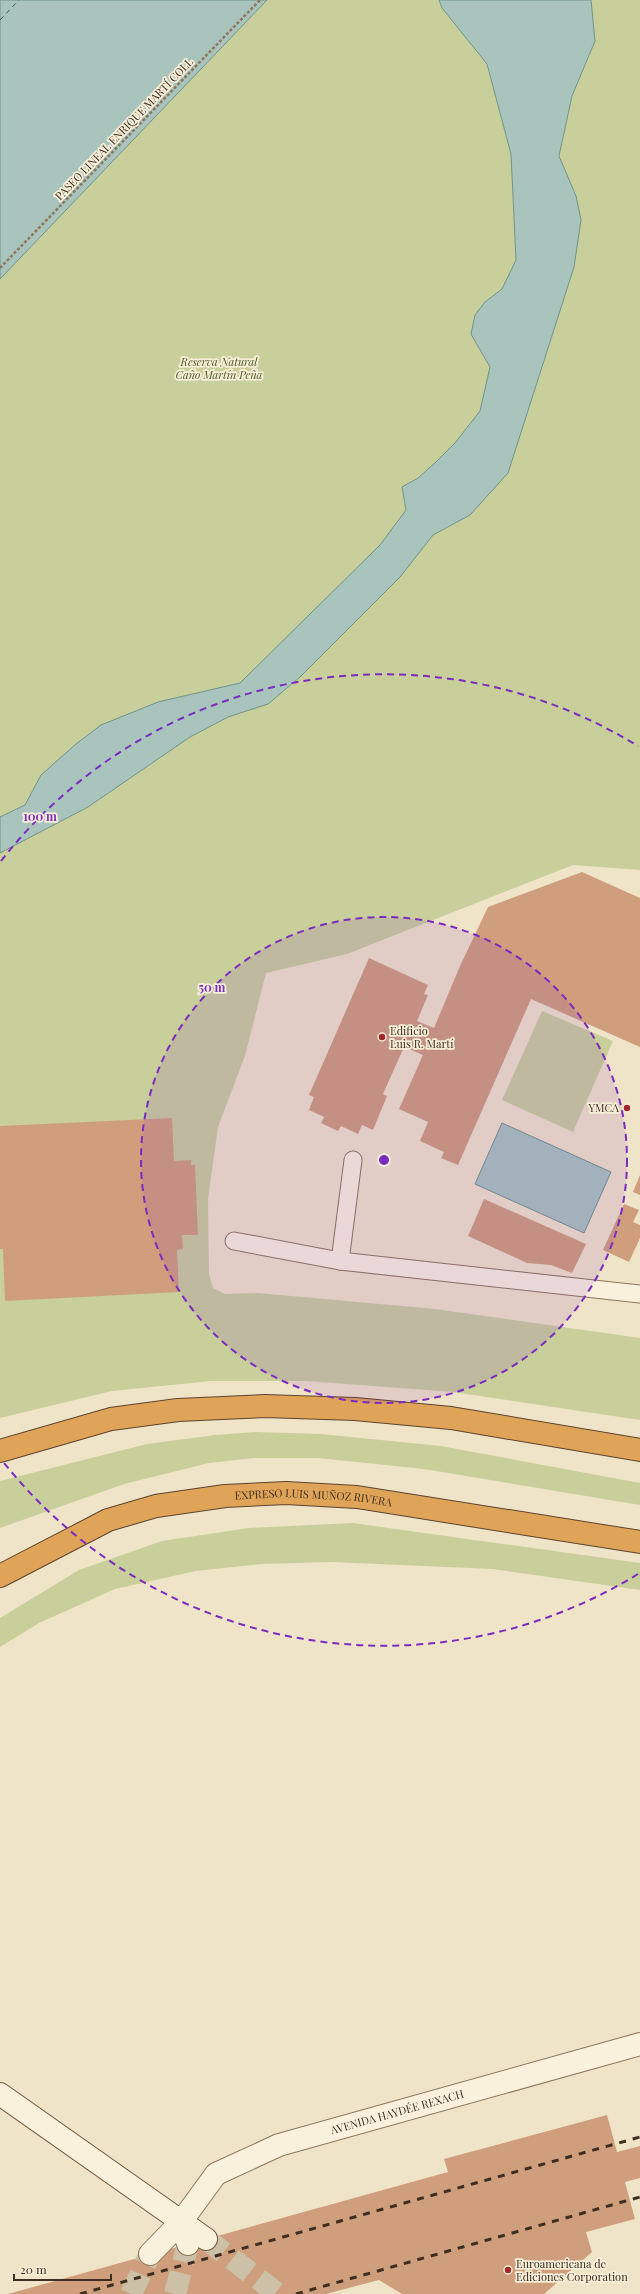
<svg xmlns="http://www.w3.org/2000/svg" width="640" height="2294" viewBox="0 0 640 2294" font-family="'Playfair Display',serif">
<style>
.green{fill:#c9cf9b}
.water{fill:#a9c4bc;stroke:#6f938a}
.lines{fill:none;stroke-linecap:round;stroke-linejoin:round}
.ferry{stroke:#2f5d5a;stroke-width:1;stroke-dasharray:5 4;stroke-linecap:butt}
.building{fill:#cf9f7d}
.street-tunnel{stroke:#ccc0a6;stroke-width:22;stroke-dasharray:22 11;stroke-linecap:butt}
.secondary-tunnel{stroke:#ccc0a6;stroke-width:22;stroke-dasharray:22 11;stroke-linecap:butt}
.lane-casing{stroke:#8d765c;stroke-width:19}
.street-casing{stroke:#8d765c;stroke-width:24}
.secondary-casing{stroke:#6f573f;stroke-width:24}
.highway-casing{stroke:#5b4430;stroke-width:24}
.path{stroke:#8d765c;stroke-width:2.5;stroke-dasharray:3 2;stroke-linecap:butt}
.lane{stroke:#faf1dc;stroke-width:17}
.street{stroke:#faf1dc;stroke-width:22}
.secondary{stroke:#faf1dc;stroke-width:22}
.highway{stroke:#e0a458;stroke-width:22}
.rail{stroke:#3d2e20;stroke-width:3;stroke-dasharray:7 7;stroke-linecap:butt}
.ring{fill:none;stroke:#7b2cbf;stroke-width:2;stroke-dasharray:7 5}
.poi-dot{fill:#9e2a2b;stroke:#f7eed8;stroke-width:1.5}
.labels{text-anchor:middle;stroke-width:3.5;stroke-linejoin:round;paint-order:stroke}
.street-label{font-size:11px;fill:#3d2e20;stroke:#f7eed8}
.park-label{font-size:11px;font-style:italic;fill:#4d5a26;stroke:#f7eed8}
.poi-label{font-size:11px;fill:#3d2e20;stroke:#f7eed8;text-anchor:start}
.centre{fill:#7b2cbf;stroke:#f7eed8;stroke-width:2}
.ring-label{font-size:12px;text-anchor:middle;font-weight:bold;fill:#7b2cbf;stroke:#f7eed8;stroke-width:3.5;stroke-linejoin:round;paint-order:stroke}
</style>
<rect width="100%" height="100%" fill="#f0e4c8"/>
<g class="green">
<path d="M 267,0 L 439,0 L 442,8 L 487,64 L 511,153 L 516,260 L 502,289 L 485,302 L 475,315 L 471,334 L 490,367 C 488,379 486,402 480,412 C 462,441 432,471 402,487 L 406,510 L 380,545 L 240,683 L 158,702 L 41,775 L 25,805 L 0,817 L 0,279 Z"/>
<polygon points="591,0 640,0 640,870 573,865 347,954 266,973 245,1056 218,1127 208,1199 209,1274 213,1288 225,1294 258,1293 435,1309 640,1338 640,1420 453,1392 306,1381 211,1381 112,1391 0,1418 0,853 88,807 190,737 228,717 268,704 300,677 400,577 433,535 470,515 576,196 559,156 572,96 595,41"/>
<polygon points="542,1011 613,1041 573,1132 502,1100"/>
<polygon points="256,1432 321,1434 441,1446 640,1483 640,1505 424,1469 318,1458 254,1458 209,1463 124,1484 0,1528 0,1481 147,1444 215,1435"/>
<polygon points="353,1523 640,1563 640,1590 493,1569 331,1562 261,1564 196,1571 115,1589 39,1623 0,1647 0,1618 79,1570 162,1541 248,1528"/>
</g>
<g class="water">
<polygon points="0,0 267,0 0,279"/>
<polygon points="439,0 591,0 595,41 572,96 559,156 576,196 581,220 574,267 508,473 470,515 433,535 400,577 300,677 268,704 228,717 190,737 88,807 0,853 0,817 25,805 41,775 76,744 101,725 158,702 240,683 380,545 406,510 402,487 418,478 436,462 455,443 480,411 490,367 471,334 475,315 485,302 502,289 516,260 511,154 487,64 442,8"/>
<polygon points="502,1123 611,1172 584,1233 475,1184"/>
</g>
<g class="lines">
<polyline class="ferry" points="0,20 19,0"/>
</g>
<g class="building">
<polygon points="582,872 640,898 640,1047 531,999 458,1165 441,1158 444,1152 420,1141 428,1122 399,1109 423,1055 404,1047 383,1094 387,1096 373,1130 362,1125 358,1134 341,1126 338,1131 321,1123 324,1117 309,1110 314,1097 309,1095 369,958 428,985 424,994 428,995 417,1021 434,1028 460,966 488,907"/>
<polygon points="172,1118 174,1161 191,1160 191,1165 195,1165 198,1235 182,1235 183,1249 177,1250 179,1292 5,1301 3,1249 0,1249 0,1126"/>
<polygon points="640,1175 640,1195 633,1192"/>
<polygon points="484,1199 586,1244 572,1273 551,1265 527,1263 468,1236"/>
<polygon points="624,1204 639,1210 633,1222 640,1225 640,1238 629,1262 603,1250"/>
<polygon points="607,2115 617,2152 640,2146 640,2178 625,2182 635,2219 586,2232 592,2252 544,2294 402,2294 379,2280 326,2294 8,2294 448,2172 444,2159"/>
</g>
<g class="lines">
<g class="street-tunnel">
<polyline points="131,2294 150,2254"/>
<polyline points="175,2294 188,2244"/>
</g>
<polyline class="secondary-tunnel" points="206,2239 278,2294"/>
<g class="lane-casing">
<g id="lane">
<polyline points="234,1241 340,1261 640,1294"/>
<polyline points="340,1261 353,1160"/>
</g>
</g>
<g class="street-casing">
<g id="street">
<polyline points="181,2222 188,2244"/>
<path id="s1" d="M 150,2254 L 181,2222 L 216,2174 L 279,2145 L 640,2044"/>
</g>
</g>
<g class="secondary-casing">
<polyline id="secondary" points="0,2094 206,2239"/>
</g>
<g class="highway-casing">
<g id="highway">
<polyline points="0,1451 111,1419 178,1410 265,1406 355,1409 451,1418 640,1450"/>
<path id="s2" d="M 0,1576 L 108,1520 L 156,1506 L 225,1496 L 286,1493 L 357,1497 L 640,1542"/>
</g>
</g>
<polyline class="path" points="0,268 260,0"/>
<use href="#lane" class="lane"/>
<use href="#street" class="street"/>
<use href="#secondary" class="secondary"/>
<use href="#highway" class="highway"/>
<g class="rail">
<polyline points="80,2294 640,2137"/>
<polyline points="296,2294 640,2197"/>
</g>
</g>
<circle cx="384" cy="1160" r="243" fill="#7b2cbf" fill-opacity=".12"/>
<g class="ring">
<circle cx="384" cy="1160" r="243"/>
<path d="M638 1574A486 486 0 0 1 1 1459M1 861A486 486 0 0 1 638 746"/>
</g>
<g class="poi-dot">
<circle cx="382" cy="1037" r="4"/>
<circle cx="627" cy="1108" r="4"/>
<circle cx="508" cy="2270" r="4"/>
</g>
<g class="labels">
<g class="street-label">
<text transform="translate(124 129) rotate(-46)" y="4">PASEO LINEAL ENRIQUE MARTÍ COLL</text>
<text dy="4" stroke="none"><textPath href="#s2" startOffset="330">EXPRESO LUIS MUÑOZ RIVERA</textPath></text>
<text dy="4" stroke="none"><textPath href="#s1" startOffset="296">AVENIDA HAYDÉE REXACH</textPath></text>
</g>
<g class="park-label">
<text x="219" y="366">Reserva Natural<tspan x="219" dy="13">Caño Martín Peña</tspan></text>
</g>
<g class="poi-label">
<text x="390" y="1035">Edificio<tspan x="390" dy="13">Luis R. Martí</tspan></text>
<text x="619" y="1112" text-anchor="end">YMCA</text>
<text x="516" y="2268">Euroamericana de<tspan x="516" dy="13">Ediciones Corporation</tspan></text>
</g>
</g>
<circle cx="384" cy="1160" r="6" class="centre"/>
<g class="ring-label">
<text x="40" y="821">100 m</text>
<text x="212" y="992">50 m</text>
</g>
<path d="M14 2274v6h97v-6" fill="none" stroke="#3d2e20" stroke-width="2"/>
<text x="20" y="2274" font-size="12" fill="#3d2e20" stroke="#f7eed8" stroke-width="3" paint-order="stroke">20 m</text>
</svg>
